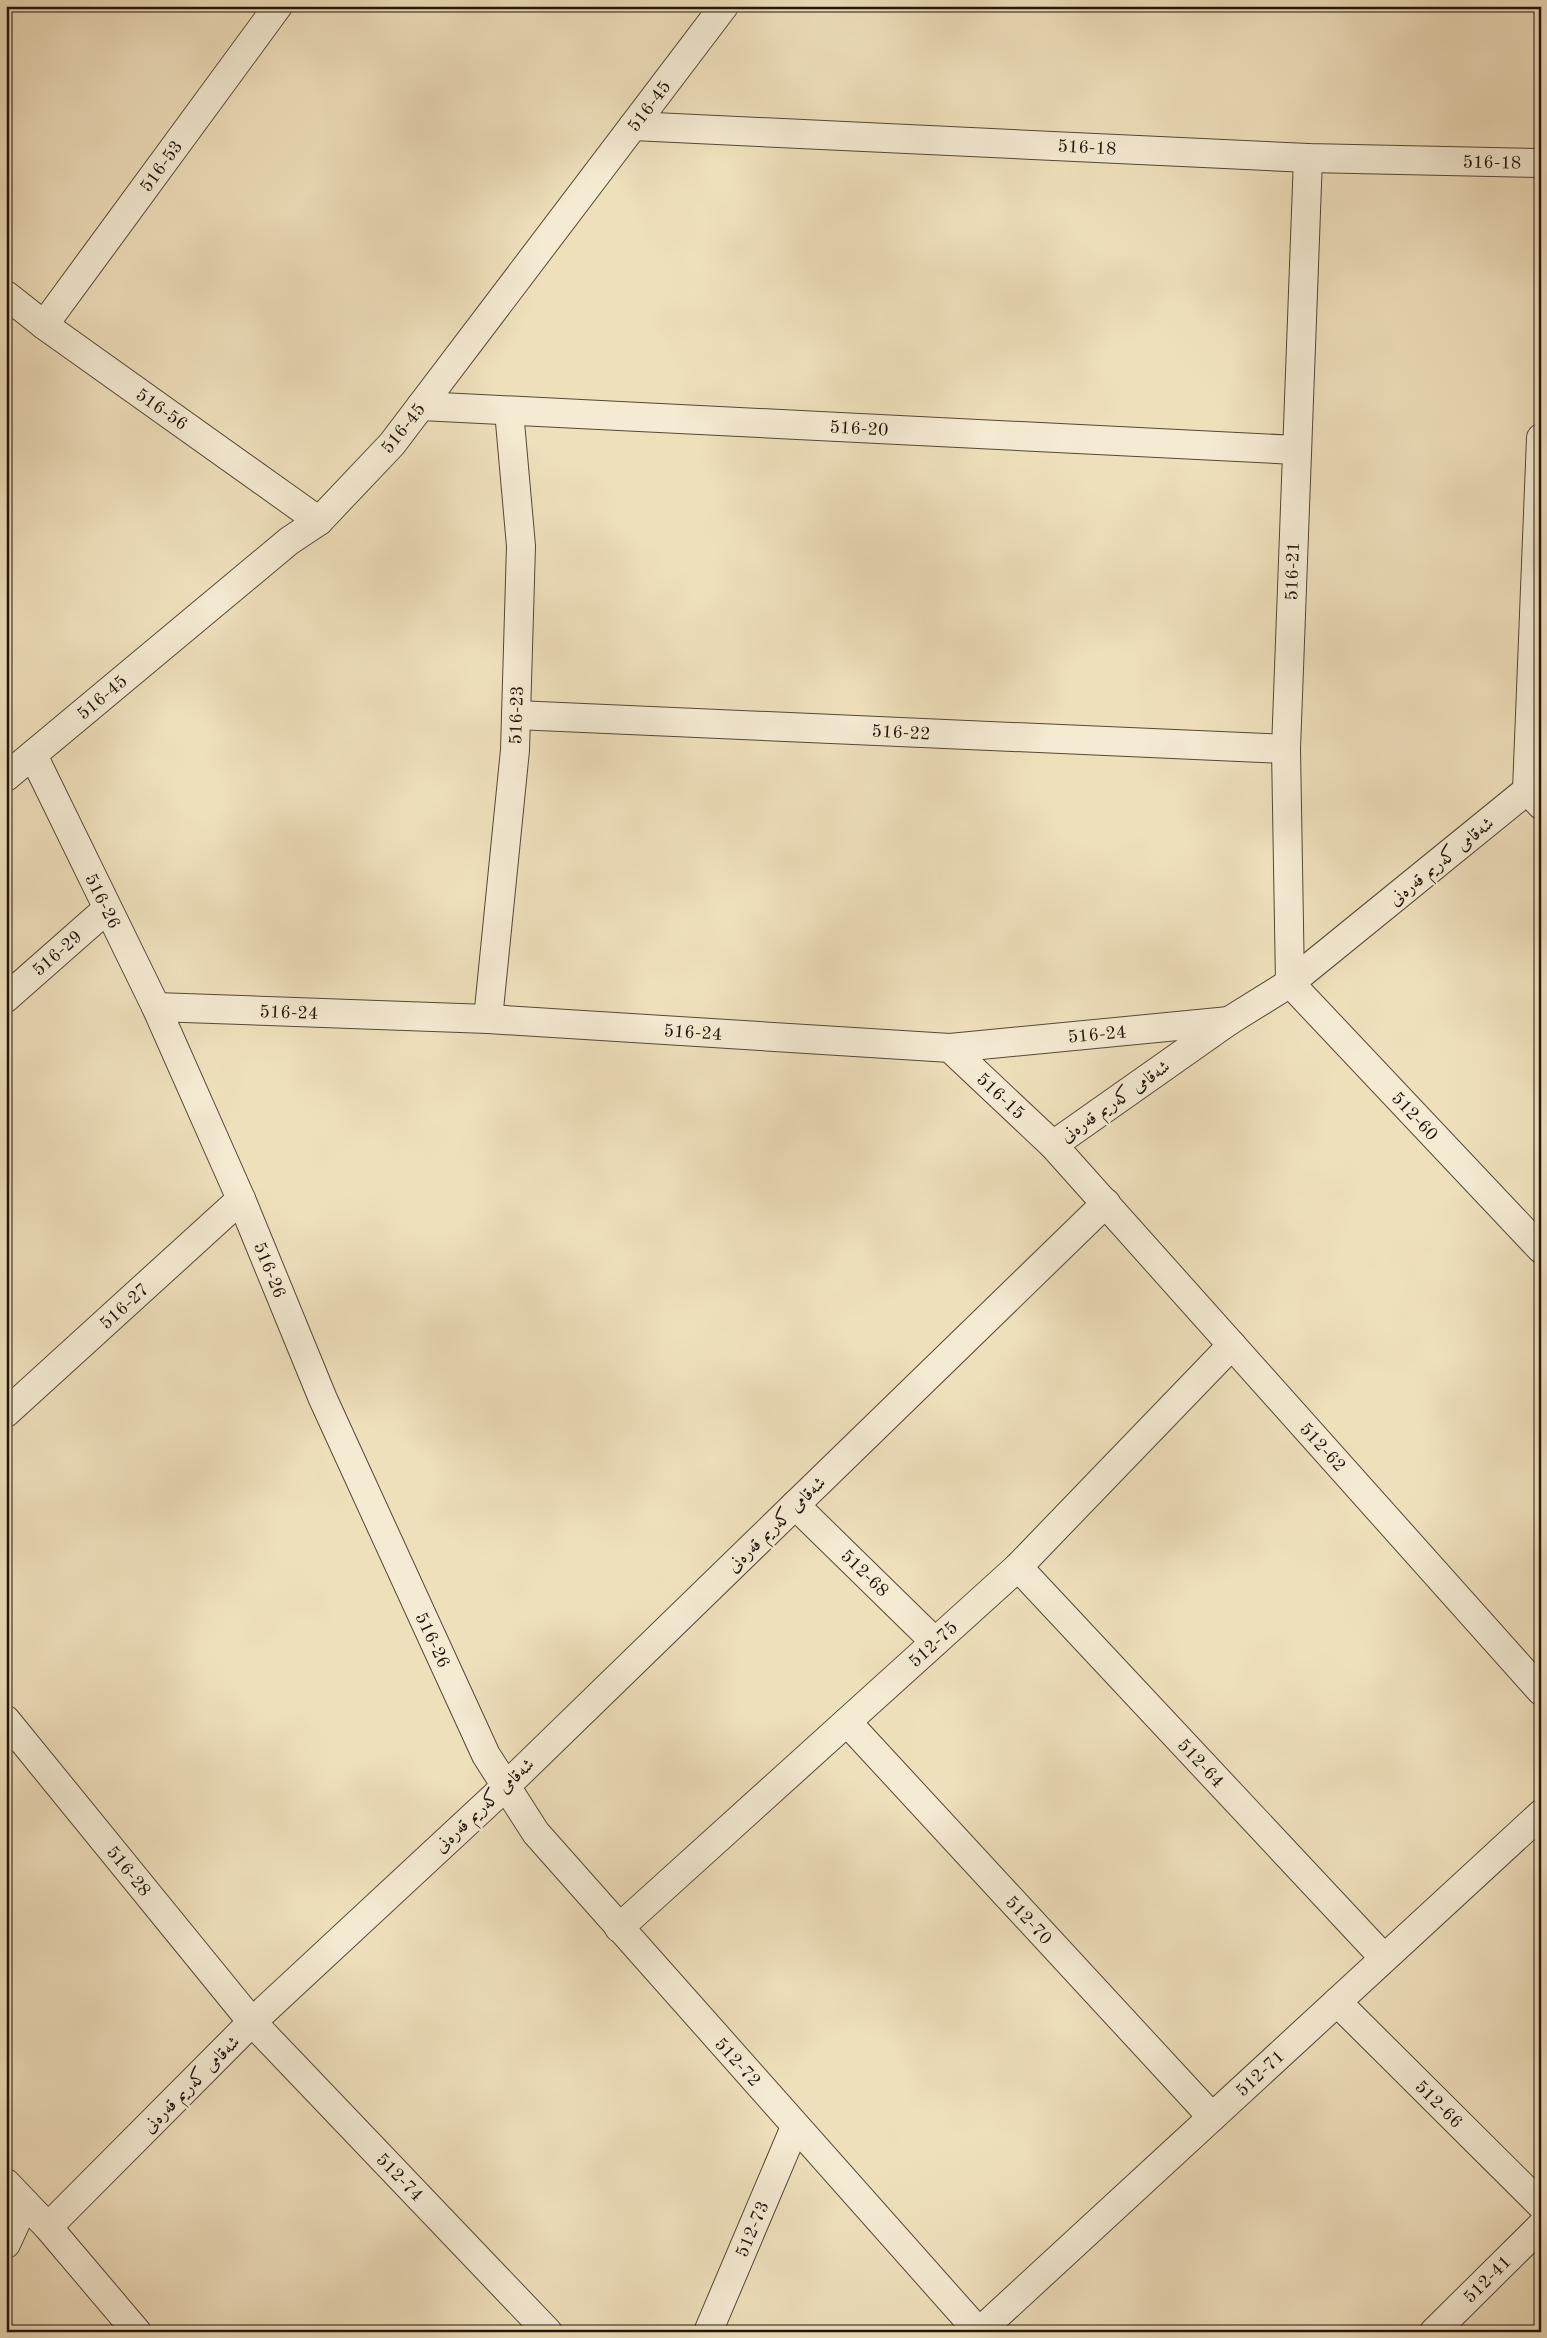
<svg xmlns="http://www.w3.org/2000/svg" width="1547" height="2338" viewBox="0 0 1547 2338" font-family="'Old Standard TT',Amiri,serif">
<style>
.lines{fill:none;stroke-linecap:round;stroke-linejoin:round}
.minor-casing{stroke:#554737;stroke-width:30}
.minor{stroke:#f5ebd3;stroke-width:28}
.labels{text-anchor:middle;stroke-width:4.5;stroke-linejoin:round;paint-order:stroke}
.street-label{font-size:18px;fill:#22140b;stroke:#f5ebd3}
</style>
<rect width="100%" height="100%" fill="#efe0bc"/>
<filter id="stains"><feTurbulence type="fractalNoise" baseFrequency=".004" numOctaves="4"/><feColorMatrix values="0 0 0 0 .2 0 0 0 0 .09 0 0 0 0 .02 0 0 0 .5 -.17"/></filter>
<radialGradient id="worn" r=".72"><stop offset=".6" stop-color="#630" stop-opacity="0"/><stop offset="1" stop-color="#630" stop-opacity=".3"/></radialGradient>
<g class="lines">
<g class="minor-casing">
<g id="minor">
<polyline points="633,126 1308,158 1541,163"/>
<polyline points="1308,158 1286,749 1290,983 1541,1249"/>
<polyline points="6,295 44,325 319,521"/>
<polyline points="44,325 278,6"/>
<polyline points="421,406 1297,450"/>
<polyline points="1541,438 1527,790 1541,805"/>
<polyline points="516,715 1286,749"/>
<polyline points="33,755 156,1007 241,1199 323,1399 486,1755 536,1833 979,2332"/>
<polyline points="6,777 289,541 319,521 392,444 724,6"/>
<polyline points="6,998 107,909"/>
<polyline points="156,1007 488,1019 950,1048 1229,1021"/>
<polyline points="488,1019 515,750 521,546 509,411"/>
<polyline points="950,1048 1053,1145 1541,1691"/>
<polyline points="1053,1145 1229,1021 1290,983 1541,779"/>
<polyline points="6,1413 241,1199"/>
<polyline points="795,1505 935,1642"/>
<polyline points="1018,1567 1384,1958"/>
<polyline points="6,1720 252,2022 548,2332"/>
<polyline points="847,1722 1212,2117"/>
<polyline points="619,1928 1018,1567 1232,1345"/>
<polyline points="1337,2002 1541,2205"/>
<polyline points="6,2183 48,2227"/>
<polyline points="6,2244 25,2203"/>
<polyline points="137,2332 48,2227 252,2022 506,1786 1106,1203"/>
<polyline points="708,2332 795,2127"/>
<polyline points="979,2332 1541,1814"/>
<polyline points="1434,2332 1541,2226"/>
</g>
</g>
<use href="#minor" class="minor"/>
</g>
<g class="labels">
<g class="street-label">
<text transform="translate(649 106) rotate(-53)" y="6">516-45</text>
<text transform="translate(1087 147) rotate(3)" y="6">516-18</text>
<text transform="translate(1492 162) rotate(1)" y="6">516-18</text>
<text transform="translate(161 166) rotate(-54)" y="6">516-53</text>
<text transform="translate(162 409) rotate(35)" y="6">516-56</text>
<text transform="translate(403 428) rotate(-51)" y="6">516-45</text>
<text transform="translate(859 428) rotate(3)" y="6">516-20</text>
<text transform="translate(1292 571) rotate(-88)" y="6">516-21</text>
<text transform="translate(102 697) rotate(-40)" y="6">516-45</text>
<text transform="translate(516 715) rotate(-88)" y="6">516-23</text>
<text transform="translate(901 732) rotate(3)" y="6">516-22</text>
<text transform="translate(1441 861) rotate(-39)" y="6">شەقامی کەریم قەرەنی</text>
<text transform="translate(103 901) rotate(64)" y="6">516-26</text>
<text transform="translate(57 953) rotate(-41)" y="6">516-29</text>
<text transform="translate(289 1012) rotate(2)" y="6">516-24</text>
<text transform="translate(693 1032) rotate(4)" y="6">516-24</text>
<text transform="translate(1097 1034) rotate(-5)" y="6">516-24</text>
<text transform="translate(1001 1096) rotate(43)" y="6">516-15</text>
<text transform="translate(1115 1101) rotate(-35)" y="6">شەقامی کەریم قەرەنی</text>
<text transform="translate(1415 1116) rotate(47)" y="6">512-60</text>
<text transform="translate(270 1270) rotate(68)" y="6">516-26</text>
<text transform="translate(124 1306) rotate(-42)" y="6">516-27</text>
<text transform="translate(1323 1447) rotate(48)" y="6">512-62</text>
<text transform="translate(776 1524) rotate(-44)" y="6">شەقامی کەریم قەرەنی</text>
<text transform="translate(865 1573) rotate(44)" y="6">512-68</text>
<text transform="translate(433 1640) rotate(65)" y="6">516-26</text>
<text transform="translate(933 1644) rotate(-42)" y="6">512-75</text>
<text transform="translate(1201 1763) rotate(47)" y="6">512-64</text>
<text transform="translate(484 1805) rotate(-43)" y="6">شەقامی کەریم قەرەنی</text>
<text transform="translate(129 1871) rotate(51)" y="6">516-28</text>
<text transform="translate(1029 1920) rotate(47)" y="6">512-70</text>
<text transform="translate(738 2062) rotate(48)" y="6">512-72</text>
<text transform="translate(1260 2073) rotate(-43)" y="6">512-71</text>
<text transform="translate(191 2084) rotate(-45)" y="6">شەقامی کەریم قەرەنی</text>
<text transform="translate(1439 2104) rotate(45)" y="6">512-66</text>
<text transform="translate(400 2177) rotate(46)" y="6">512-74</text>
<text transform="translate(752 2229) rotate(-67)" y="6">512-73</text>
<text transform="translate(1487 2279) rotate(-45)" y="6">512-41</text>
</g>
</g>
<rect width="1547" height="2338" fill="none" stroke="#efe0bc" stroke-width="25"/>
<rect x="8" y="8" width="1532" height="2323" fill="none" stroke="#22140b" stroke-width="2.5"/>
<rect x="12" y="12" width="1522" height="2313" fill="none" stroke="#22140b"/>
<rect width="100%" height="100%" filter="url(#stains)"/>
<rect width="100%" height="100%" fill="url(#worn)"/>
</svg>
